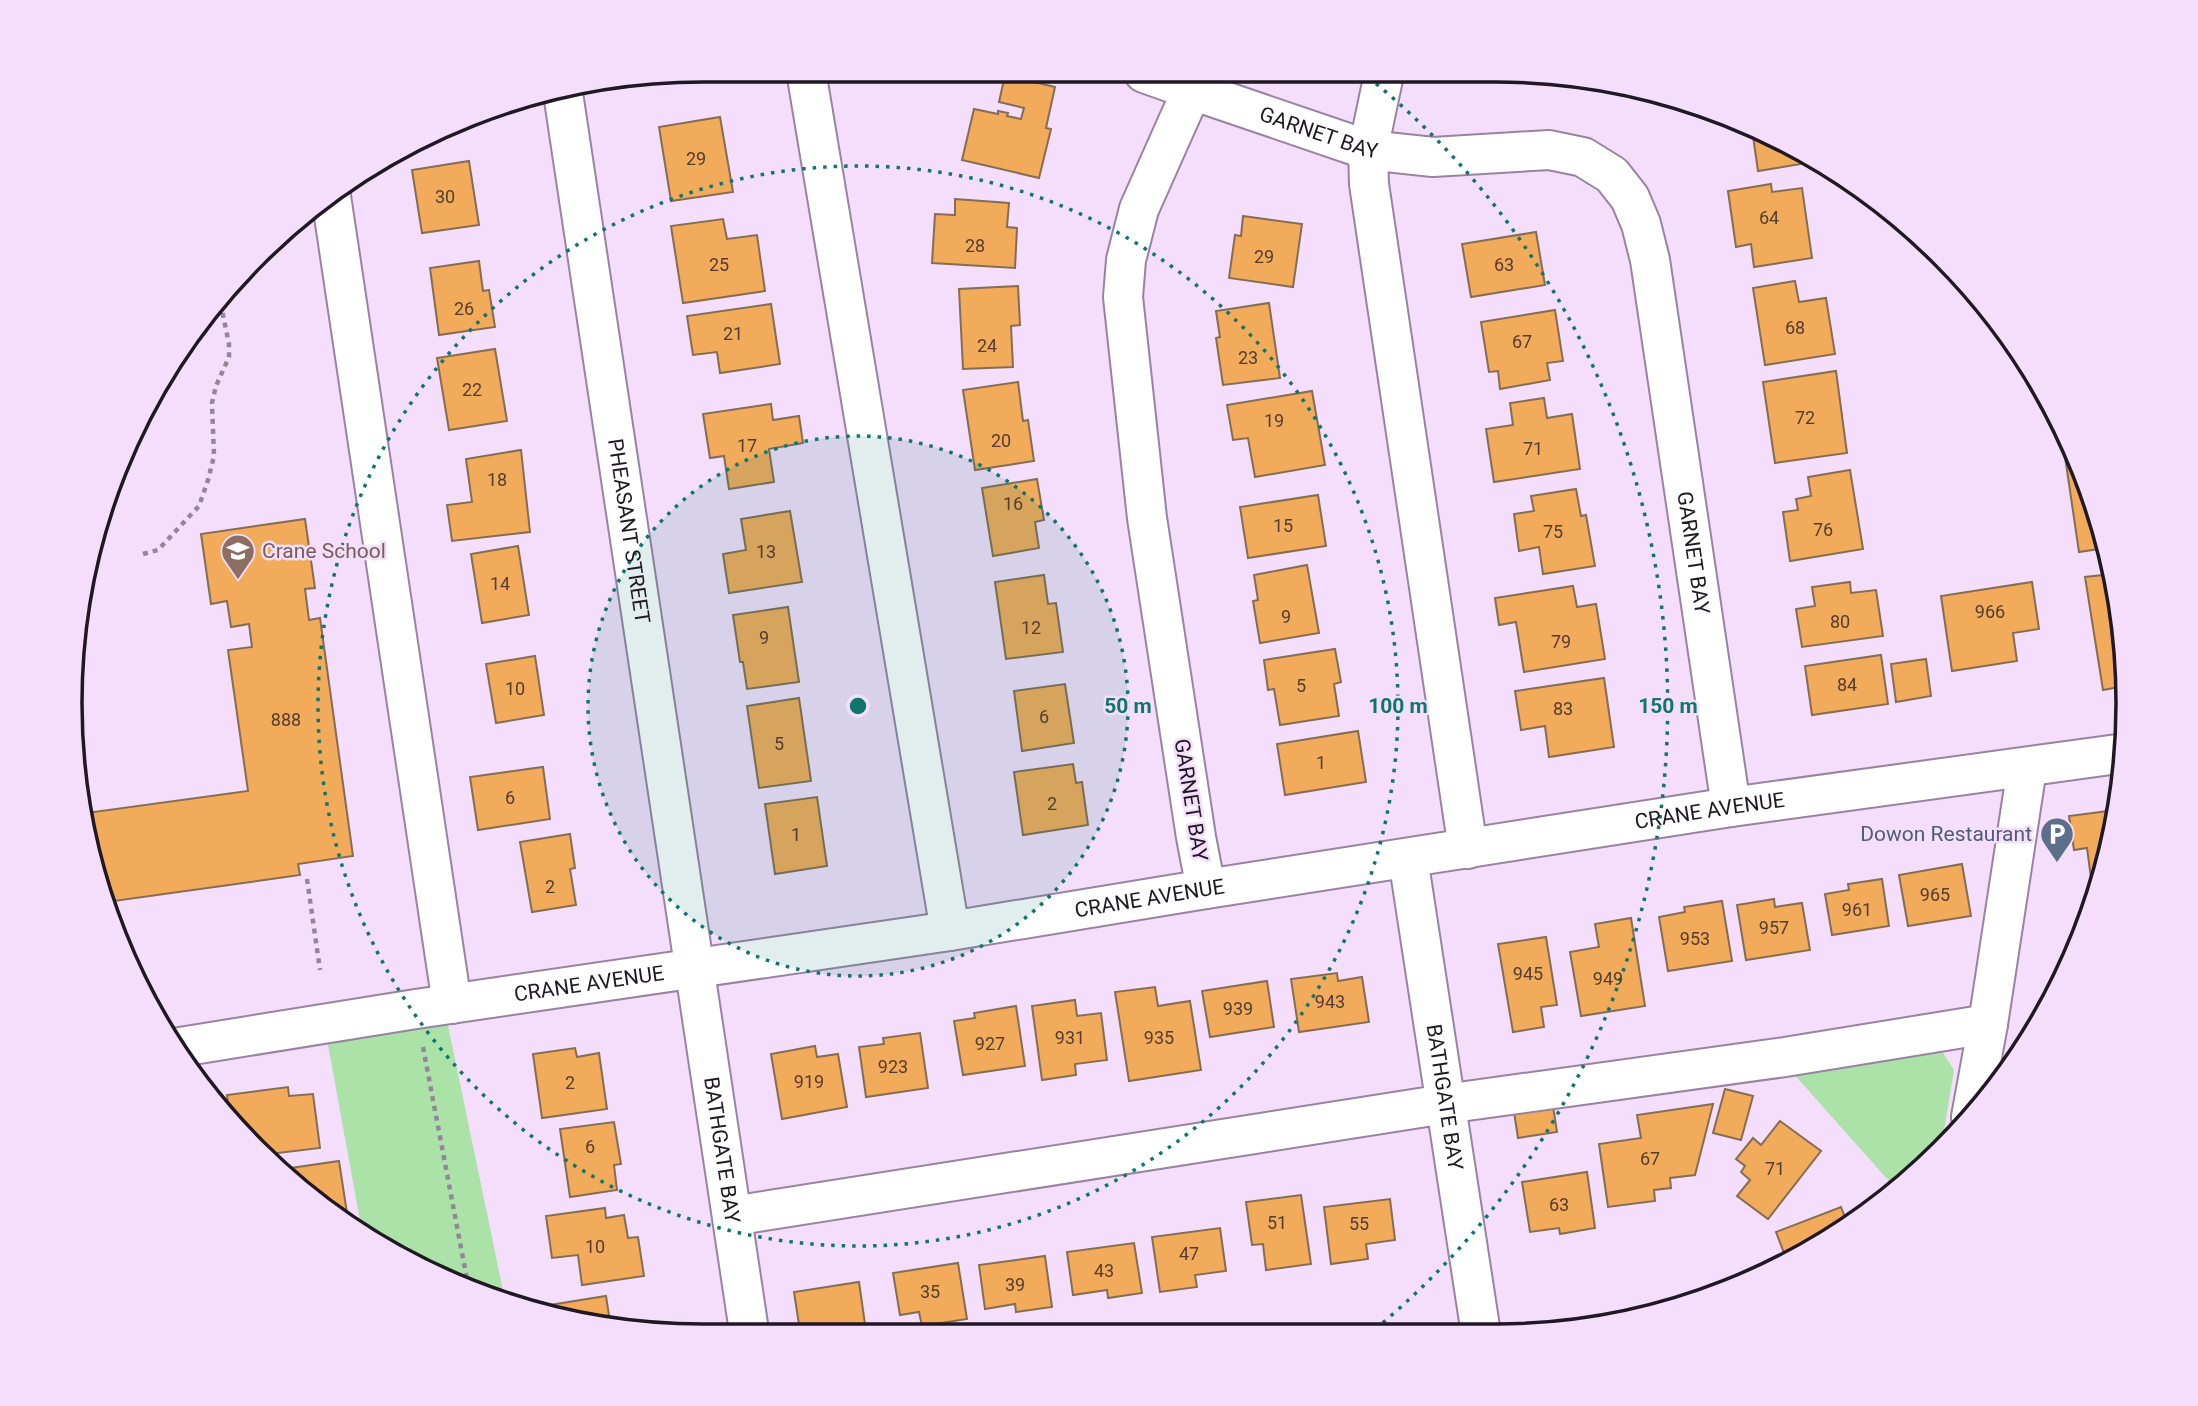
<svg xmlns="http://www.w3.org/2000/svg" width="2198" height="1406" viewBox="0 0 2198 1406" font-family="Roboto,sans-serif">
<style>
.green{fill:#aae2a7}
.building{fill:#f2ab5a;stroke:#856d54;stroke-width:2}
.lines{fill:none;stroke-linecap:round;stroke-linejoin:round}
.minor-casing{stroke:#9883a0;stroke-width:42}
.path{stroke:#95859a;stroke-width:4.5;stroke-dasharray:5 5;stroke-linecap:butt}
.minor{stroke:#fff;stroke-width:38}
.ring{fill:none;stroke:#0f766e;stroke-width:3.5;stroke-dasharray:3.5 7}
.labels{text-anchor:middle;stroke-width:5;stroke-linejoin:round;paint-order:stroke}
.number-label{font-size:18px;fill:#543d31}
.street-label{font-size:21px;fill:#201823;stroke:#f4defc}
.education-label{font-size:21px;fill:#785e54;stroke:#f4defc;text-anchor:start}
.service-label{font-size:21px;fill:#4e5e75;stroke:#f4defc;text-anchor:end}
.rim{fill:none;stroke:#201823;stroke-width:3.5}
.centre{fill:#0f766e;stroke:#f4defc;stroke-width:3.5}
.ring-label{font-size:21px;text-anchor:middle;font-weight:bold;fill:#0f766e;stroke:#f4defc;stroke-width:5;stroke-linejoin:round;paint-order:stroke}
</style>
<rect width="100%" height="100%" fill="#f4defc"/>
<g class="green">
<polygon points="446,1016 505,1300 461,1288 362,1231 326,1034"/>
<polygon points="1943,1053 1954,1070 1941,1149 1912,1179 1897,1190 1792,1072"/>
</g>
<g class="building">
<polygon points="1005,75 1055,87 1046,128 1051,129 1039,178 962,160 974,109 998,114 998,111 1008,113 1007,116 1021,119 1024,108 999,102"/>
<polygon points="720,117 733,192 671,201 659,127"/>
<polygon points="1765,134 1813,162 1758,171 1753,136"/>
<polygon points="469,161 479,225 422,233 412,170"/>
<polygon points="1771,184 1772,192 1802,188 1812,258 1754,267 1751,244 1736,247 1728,191"/>
<polygon points="955,199 1009,203 1007,227 1017,228 1015,268 932,263 935,214 955,215"/>
<polygon points="1243,216 1302,224 1293,287 1229,278 1235,235 1241,236"/>
<polygon points="723,219 727,239 757,235 765,291 683,303 671,226"/>
<polygon points="1536,232 1545,285 1471,297 1462,244"/>
<polygon points="479,261 483,291 489,290 495,327 439,335 430,268"/>
<polygon points="1795,281 1799,302 1826,298 1835,354 1765,365 1753,288"/>
<polygon points="1018,286 1020,325 1011,326 1013,367 963,369 959,289"/>
<polygon points="1269,303 1280,378 1223,385 1216,338 1220,337 1216,311"/>
<polygon points="771,304 780,364 720,373 717,352 693,355 687,316"/>
<polygon points="1555,310 1563,361 1547,363 1550,380 1500,389 1498,371 1489,372 1481,322"/>
<polygon points="495,349 507,421 449,430 437,358"/>
<polygon points="1836,371 1847,453 1775,463 1763,382"/>
<polygon points="1018,382 1023,421 1028,420 1034,461 975,470 963,390"/>
<polygon points="1312,391 1325,465 1255,477 1248,438 1233,440 1227,405"/>
<polygon points="1544,398 1547,418 1572,414 1580,469 1494,482 1486,429 1513,425 1510,403"/>
<polygon points="771,404 773,420 799,416 803,443 769,449 774,482 729,489 724,456 710,458 703,414"/>
<polygon points="2068,442 2095,500 2106,548 2079,552 2063,443"/>
<polygon points="521,450 530,532 452,541 447,505 472,502 466,459"/>
<polygon points="1850,470 1863,549 1790,561 1783,512 1798,510 1796,499 1811,496 1808,477"/>
<polygon points="1037,479 1044,520 1035,522 1039,548 993,556 982,488"/>
<polygon points="1576,489 1581,516 1586,515 1595,566 1543,574 1539,547 1519,551 1514,514 1534,511 1531,496"/>
<polygon points="1318,495 1326,546 1248,558 1240,507"/>
<polygon points="790,511 802,582 729,593 723,554 746,550 741,519"/>
<polygon points="305,519 315,588 305,589 309,620 320,618 353,856 298,864 300,875 107,902 92,867 86,813 248,791 228,650 252,647 249,624 231,627 227,601 211,604 201,534"/>
<polygon points="518,546 529,615 482,623 471,554"/>
<polygon points="1307,565 1319,633 1260,643 1253,601 1258,600 1254,575"/>
<polygon points="2112,574 2123,621 2125,686 2103,690 2085,577"/>
<polygon points="1044,575 1048,604 1056,603 1063,652 1006,659 995,582"/>
<polygon points="1850,582 1851,593 1876,590 1883,636 1802,647 1796,609 1815,606 1812,587"/>
<polygon points="2032,582 2039,629 2013,633 2017,661 1952,671 1941,596"/>
<polygon points="1573,586 1577,607 1596,604 1605,659 1524,672 1516,622 1499,625 1495,598"/>
<polygon points="788,607 799,682 747,689 743,662 740,662 733,615"/>
<polygon points="1335,649 1341,682 1334,684 1339,716 1280,725 1274,689 1268,690 1264,660"/>
<polygon points="1881,655 1888,704 1812,715 1805,666"/>
<polygon points="535,656 544,715 496,723 486,664"/>
<polygon points="1926,659 1931,696 1896,702 1891,664"/>
<polygon points="1604,678 1614,747 1549,757 1545,726 1521,730 1515,691"/>
<polygon points="1065,684 1074,743 1022,751 1014,691"/>
<polygon points="799,698 811,781 759,788 747,706"/>
<polygon points="1358,731 1366,782 1285,795 1277,744"/>
<polygon points="1073,764 1076,783 1082,782 1088,825 1023,835 1014,772"/>
<polygon points="543,767 550,819 478,830 470,777"/>
<polygon points="817,797 827,866 775,874 765,804"/>
<polygon points="2116,810 2106,867 2103,877 2091,878 2087,848 2074,850 2069,816"/>
<polygon points="570,834 575,868 570,869 576,905 532,912 520,842"/>
<polygon points="1962,864 1971,916 1908,926 1899,875"/>
<polygon points="1882,879 1889,926 1832,935 1825,894 1849,890 1848,884"/>
<polygon points="1774,899 1775,907 1802,903 1810,950 1746,960 1737,905"/>
<polygon points="1722,901 1732,961 1668,971 1659,917 1685,912 1684,907"/>
<polygon points="1631,918 1645,1006 1581,1016 1570,952 1599,947 1595,924"/>
<polygon points="1546,937 1557,1005 1541,1007 1544,1027 1513,1032 1498,944"/>
<polygon points="1337,973 1338,981 1362,977 1369,1022 1299,1032 1291,979"/>
<polygon points="1267,981 1274,1027 1210,1037 1202,991"/>
<polygon points="1155,987 1158,1006 1190,1001 1201,1070 1129,1081 1115,992"/>
<polygon points="1075,1000 1077,1016 1101,1013 1107,1060 1075,1064 1076,1075 1042,1080 1032,1006"/>
<polygon points="1016,1006 1025,1066 963,1075 954,1021 975,1018 974,1013"/>
<polygon points="920,1033 928,1088 866,1097 859,1047 884,1044 883,1038"/>
<polygon points="815,1046 817,1057 838,1054 847,1107 782,1119 771,1054"/>
<polygon points="575,1048 577,1057 599,1053 607,1109 542,1118 533,1054"/>
<polygon points="288,1087 289,1096 313,1094 320,1148 270,1154 229,1111 227,1095"/>
<polygon points="1725,1089 1753,1096 1741,1140 1713,1133"/>
<polygon points="1713,1104 1695,1175 1670,1178 1671,1188 1654,1190 1655,1201 1608,1207 1599,1144 1641,1138 1637,1115"/>
<polygon points="1553,1106 1557,1132 1518,1138 1514,1112"/>
<polygon points="1780,1121 1821,1151 1768,1219 1737,1196 1750,1180 1741,1172 1745,1166 1736,1159 1753,1138 1761,1145"/>
<polygon points="614,1122 621,1164 614,1165 617,1190 570,1197 560,1129"/>
<polygon points="339,1161 347,1213 334,1215 317,1205 284,1169"/>
<polygon points="1587,1172 1595,1228 1560,1234 1559,1228 1530,1232 1522,1182"/>
<polygon points="1301,1195 1311,1264 1266,1270 1263,1244 1252,1245 1246,1202"/>
<polygon points="1390,1199 1395,1240 1366,1244 1368,1259 1331,1264 1324,1207"/>
<polygon points="1841,1207 1848,1225 1811,1251 1787,1261 1776,1232"/>
<polygon points="605,1208 606,1218 624,1215 628,1238 638,1237 644,1276 582,1285 578,1255 552,1258 546,1216"/>
<polygon points="1220,1228 1226,1271 1195,1275 1197,1287 1160,1292 1152,1237"/>
<polygon points="1134,1243 1142,1293 1108,1298 1107,1290 1073,1295 1067,1252"/>
<polygon points="1045,1256 1052,1307 1016,1312 1015,1304 985,1309 979,1265"/>
<polygon points="958,1263 967,1319 922,1326 919,1312 900,1315 893,1273"/>
<polygon points="859,1282 866,1331 834,1332 834,1328 800,1331 794,1292"/>
<polygon points="606,1296 611,1328 544,1310 543,1306"/>
</g>
<g class="lines">
<g class="minor-casing">
<g id="minor">
<polyline points="806,71 950,931"/>
<polyline points="1144,73 1192,90"/>
<polyline points="1384,74 1368,150 1369,184 1468,849"/>
<path id="s1" d="M 563,93 L 749,1331"/>
<polyline points="331,196 452,1004"/>
<path id="s2" d="M 1408,858 L 1481,1334"/>
<path id="s3" d="M 1206,889 L 1196,837 L 1147,518 L 1123,297 L 1126,260 L 1139,209 L 1192,90 L 1368,150 L 1433,157 L 1549,150 L 1583,157 L 1612,175 L 1630,198 L 1641,224 L 1650,260 L 1731,807"/>
<path id="s4" d="M 174,1048 L 416,1009 L 950,931 L 1206,889 L 1731,807 L 2125,753"/>
<polyline points="1971,1117 1988,1024 2027,768"/>
<polyline points="732,1216 1445,1104 1785,1057 1988,1024"/>
</g>
</g>
<g class="path">
<polyline points="143,554 158,550 199,506 208,480 214,456 212,403 216,386 229,357 229,344 223,315 223,297"/>
<polyline points="307,879 320,970"/>
<polyline points="423,1047 469,1290"/>
</g>
<use href="#minor" class="minor"/>
</g>
<circle cx="858" cy="706" r="270" fill="#0f766e" fill-opacity=".12"/>
<g class="ring">
<circle cx="858" cy="706" r="270"/>
<circle cx="858" cy="706" r="540"/>
<path d="M1368 77A810 810 0 0 1 1373 1331"/>
</g>
<defs>
<g id="school-pin" transform="scale(1.75)"><path d="M0 17L-7.5 6A9.5 9.5 0 1 1 7.5 6Z" fill="#8d6e63" stroke="#f4defc"/><path d="M0-5L7-2L0 1L-7-2ZM-4 1L0 2.5L4 1V4Q0 6-4 4Z" fill="#fff"/></g>
<g id="parking-pin" transform="scale(1.75)"><path d="M0 17L-7.5 6A9.5 9.5 0 1 1 7.5 6Z" fill="#5c6f8a" stroke="#f4defc"/><path d="M-3.5-5.5H1a3.5 3.5 0 0 1 0 7H-1V5.5H-3.5ZM-1-3.4V-.6H.8a1.4 1.4 0 0 0 0-2.8Z" fill="#fff"/></g>
</defs>
<g fill-rule="evenodd">
<use href="#school-pin" x="238" y="551"/>
<use href="#parking-pin" x="2057" y="834"/>
</g>
<g class="labels">
<g class="number-label">
<text x="696" y="165">29</text>
<text x="445" y="203">30</text>
<text x="1769" y="224">64</text>
<text x="975" y="252">28</text>
<text x="1264" y="263">29</text>
<text x="719" y="271">25</text>
<text x="1504" y="271">63</text>
<text x="464" y="315">26</text>
<text x="1795" y="334">68</text>
<text x="733" y="340">21</text>
<text x="1522" y="348">67</text>
<text x="987" y="352">24</text>
<text x="1248" y="364">23</text>
<text x="472" y="396">22</text>
<text x="1805" y="424">72</text>
<text x="1274" y="427">19</text>
<text x="1001" y="447">20</text>
<text x="747" y="452">17</text>
<text x="1533" y="455">71</text>
<text x="497" y="486">18</text>
<text x="1013" y="510">16</text>
<text x="1283" y="532">15</text>
<text x="1823" y="536">76</text>
<text x="1553" y="538">75</text>
<text x="766" y="558">13</text>
<text x="500" y="590">14</text>
<text x="1990" y="618">966</text>
<text x="1286" y="623">9</text>
<text x="1840" y="628">80</text>
<text x="1031" y="634">12</text>
<text x="764" y="644">9</text>
<text x="1561" y="648">79</text>
<text x="1847" y="691">84</text>
<text x="1301" y="692">5</text>
<text x="515" y="695">10</text>
<text x="1563" y="715">83</text>
<text x="1044" y="723">6</text>
<text x="286" y="726">888</text>
<text x="779" y="750">5</text>
<text x="1321" y="769">1</text>
<text x="510" y="804">6</text>
<text x="1052" y="810">2</text>
<text x="796" y="841">1</text>
<text x="550" y="893">2</text>
<text x="1935" y="901">965</text>
<text x="1857" y="916">961</text>
<text x="1774" y="934">957</text>
<text x="1695" y="945">953</text>
<text x="1528" y="980">945</text>
<text x="1608" y="985">949</text>
<text x="1330" y="1008">943</text>
<text x="1238" y="1015">939</text>
<text x="1070" y="1044">931</text>
<text x="1159" y="1044">935</text>
<text x="990" y="1050">927</text>
<text x="893" y="1073">923</text>
<text x="809" y="1088">919</text>
<text x="570" y="1089">2</text>
<text x="590" y="1153">6</text>
<text x="1650" y="1165">67</text>
<text x="1775" y="1175">71</text>
<text x="1559" y="1211">63</text>
<text x="1277" y="1229">51</text>
<text x="1359" y="1230">55</text>
<text x="595" y="1253">10</text>
<text x="1189" y="1260">47</text>
<text x="1104" y="1277">43</text>
<text x="1015" y="1291">39</text>
<text x="930" y="1298">35</text>
</g>
<g class="street-label">
<text dy="7" stroke="none"><textPath href="#s3" startOffset="952">GARNET BAY</textPath></text>
<text dy="7" stroke="none"><textPath href="#s1" startOffset="443">PHEASANT STREET</textPath></text>
<text dy="7" stroke="none"><textPath href="#s3" startOffset="1645">GARNET BAY</textPath></text>
<text transform="translate(1191 800) rotate(81)" y="7">GARNET BAY</text>
<text dy="7" stroke="none"><textPath href="#s4" startOffset="1554">CRANE AVENUE</textPath></text>
<text dy="7" stroke="none"><textPath href="#s4" startOffset="987">CRANE AVENUE</textPath></text>
<text dy="7" stroke="none"><textPath href="#s4" startOffset="420">CRANE AVENUE</textPath></text>
<text dy="7" stroke="none"><textPath href="#s2" startOffset="242">BATHGATE BAY</textPath></text>
<text dy="7" stroke="none"><textPath href="#s1" startOffset="1069">BATHGATE BAY</textPath></text>
</g>
<g class="education-label">
<text x="262" y="558">Crane School</text>
</g>
<g class="service-label">
<text x="2032" y="841">Dowon Restaurant</text>
</g>
</g>
<path d="M0 0H2198V1406H0ZM703 82H1495A621 621 0 0 1 2116 703V703A621 621 0 0 1 1495 1324H703A621 621 0 0 1 82 703V703A621 621 0 0 1 703 82Z" fill="#f4defc" fill-rule="evenodd"/>
<path class="rim" d="M703 82H1495A621 621 0 0 1 2116 703V703A621 621 0 0 1 1495 1324H703A621 621 0 0 1 82 703V703A621 621 0 0 1 703 82Z"/>
<circle cx="858" cy="706" r="10" class="centre"/>
<g class="ring-label">
<text x="1128" y="713">50 m</text>
<text x="1398" y="713">100 m</text>
<text x="1668" y="713">150 m</text>
</g>
</svg>
